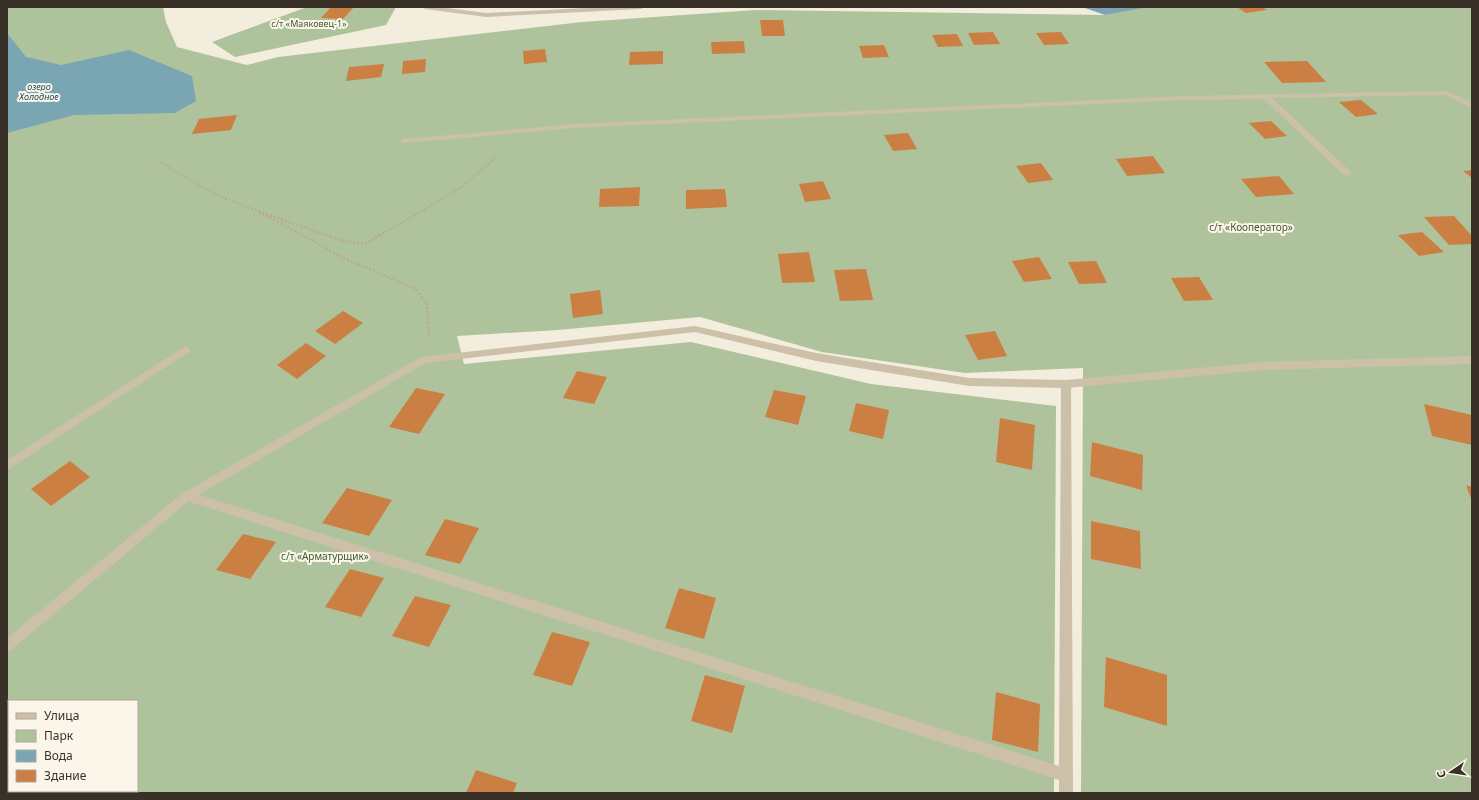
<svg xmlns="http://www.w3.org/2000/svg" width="1479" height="800" viewBox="0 0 1479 800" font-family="'Noto Sans',sans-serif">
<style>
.green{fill:#aec39c;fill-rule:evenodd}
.water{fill:#7aa5b2}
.building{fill:#cb7f43}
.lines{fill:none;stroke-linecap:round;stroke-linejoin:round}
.path-far1{stroke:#b8aa92;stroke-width:2;stroke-dasharray:1.5 1.5;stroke-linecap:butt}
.path{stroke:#b8aa92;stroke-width:2.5;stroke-dasharray:2 2;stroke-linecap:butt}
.service{fill:#ccc0a8;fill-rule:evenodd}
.minor{fill:#ccc0a8;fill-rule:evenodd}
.labels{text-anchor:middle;stroke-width:4;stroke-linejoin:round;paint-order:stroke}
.far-park-label{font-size:9px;fill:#3f582b;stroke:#fbf6e9}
.far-water-label{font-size:9px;font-style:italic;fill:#1c4b5c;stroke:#fbf6e9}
.park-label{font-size:10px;fill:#3f582b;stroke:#fbf6e9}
</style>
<rect width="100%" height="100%" fill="#f3eddd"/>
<g class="green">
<path d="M 7,7 L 163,7 L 166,22 L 177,47 L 247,65 L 278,57 L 582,22 L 755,10 L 1105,15 L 1144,7 L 1472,7 L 1472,793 L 1081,793 L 1083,368 L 965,373 L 822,352 L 700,317 L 558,330 L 457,336 L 464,364 L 691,342 L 871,384 L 1056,406 L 1054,793 L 7,793 ZM 9,701 L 137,701 L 137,791 L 9,791 Z"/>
<polygon points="307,7 396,7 386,25 235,57 212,42"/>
</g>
<g class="water">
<polygon points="1090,7 1148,7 1105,15 1085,8"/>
<polygon points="7,33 26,57 61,65 129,50 192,76 196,101 175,113 74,115 7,133"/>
</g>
<g class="building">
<polygon points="331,7 354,7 343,19 321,18"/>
<polygon points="1237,7 1262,7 1267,10 1246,13"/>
<polygon points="760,20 783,20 785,36 762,36"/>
<polygon points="993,32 1000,44 974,45 968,33"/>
<polygon points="1061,32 1069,44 1044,45 1036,33"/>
<polygon points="957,34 963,46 938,47 932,35"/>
<polygon points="744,41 745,53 712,54 711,42"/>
<polygon points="884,45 889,57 863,58 859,46"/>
<polygon points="545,49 547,62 524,64 523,51"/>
<polygon points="663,51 663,64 629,65 630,52"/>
<polygon points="426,59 425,72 402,74 403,61"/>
<polygon points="1307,61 1326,82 1282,83 1264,62"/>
<polygon points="384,64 381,77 346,81 349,67"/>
<polygon points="1361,100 1378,114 1356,117 1339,102"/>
<polygon points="237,115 231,130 192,134 199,119"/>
<polygon points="1271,121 1287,136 1265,139 1249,123"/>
<polygon points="908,133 917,149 893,151 884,135"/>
<polygon points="1153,156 1165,173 1127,176 1116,159"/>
<polygon points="1041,163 1053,180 1028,183 1016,166"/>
<polygon points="1472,170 1472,178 1463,171"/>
<polygon points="1279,176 1294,194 1256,197 1241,179"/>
<polygon points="823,181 831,199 805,202 799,184"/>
<polygon points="640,187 639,206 599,207 600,189"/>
<polygon points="725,189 727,207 686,209 686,190"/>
<polygon points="1454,216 1472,236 1472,244 1449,245 1424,217"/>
<polygon points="1422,232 1444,252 1419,256 1398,235"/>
<polygon points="809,252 815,282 782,283 778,254"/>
<polygon points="1039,257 1052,279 1024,282 1012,261"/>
<polygon points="1096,261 1107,283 1079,284 1068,262"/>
<polygon points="866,269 873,300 840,301 834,270"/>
<polygon points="1199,277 1213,300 1184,301 1171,278"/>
<polygon points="600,290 603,314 573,318 570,294"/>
<polygon points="343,311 363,323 335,344 315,331"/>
<polygon points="995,331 1007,356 978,360 965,335"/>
<polygon points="306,343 326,356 297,379 277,365"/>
<polygon points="577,371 607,377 594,404 563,398"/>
<polygon points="416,388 445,394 419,434 389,427"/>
<polygon points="774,390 806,396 798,425 765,417"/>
<polygon points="856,403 889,410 883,439 849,431"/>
<polygon points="1424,404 1472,415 1472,445 1432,436"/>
<polygon points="1000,418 1035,425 1032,470 996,462"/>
<polygon points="1092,442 1143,455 1142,490 1090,476"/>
<polygon points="70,461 90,477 51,506 31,489"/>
<polygon points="1466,485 1472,487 1472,501"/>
<polygon points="347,488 392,500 369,536 322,523"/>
<polygon points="445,519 479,528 460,564 425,555"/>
<polygon points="1091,521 1140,531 1141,569 1091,559"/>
<polygon points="243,534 276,542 250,579 216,570"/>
<polygon points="350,569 384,578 361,617 325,607"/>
<polygon points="679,588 716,598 704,639 665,628"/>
<polygon points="415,596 451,605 429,647 392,636"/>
<polygon points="552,632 590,642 572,686 533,675"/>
<polygon points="1106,657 1167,675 1167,726 1104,707"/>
<polygon points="705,675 745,686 732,733 691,721"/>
<polygon points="996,692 1040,704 1038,752 992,740"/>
<polygon points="476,770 517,783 513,793 466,793"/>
</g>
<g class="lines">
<g class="path-far1">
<polyline points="160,162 205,189 227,199"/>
<polyline points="442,199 460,188 492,161 495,156"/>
</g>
<g class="path">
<polyline points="225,198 244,206 343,241 365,244 444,198"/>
<polyline points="259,212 346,259 416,289 427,305 429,337"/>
</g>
<g class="service">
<polygon points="422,7 439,7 486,13 605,7 644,7 641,9 486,17 425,9"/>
<polygon points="1447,91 1472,103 1472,108 1446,95 1272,98 1350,171 1350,175 1344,175 1264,99 1183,100 574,128 404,143 400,141 404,139 574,124 1183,96"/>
<polygon points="186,346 191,350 189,352 7,470 7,460"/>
<polygon points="1066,380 1069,381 1071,384 1073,793 1059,793 1059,780 187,501 183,499 182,496 183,493 187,491 1059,766 1061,384 1063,381"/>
<rect x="7" y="774" width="2" height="14"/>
<polygon points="32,791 50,791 51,793 33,793"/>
</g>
<polygon class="minor" points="695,326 816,353 969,378 1066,380 1264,362 1472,356 1472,364 1264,370 1066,388 969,386 816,361 695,332 426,363 191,499 11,650 7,652 7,638 183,493 421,357"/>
</g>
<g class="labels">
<g class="far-park-label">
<text x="309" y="27">с/т «Маяковец-1»</text>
</g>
<g class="far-water-label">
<text x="39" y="90">озеро<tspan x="39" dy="10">Холодное</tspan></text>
</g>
<g class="park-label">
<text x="1251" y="231">с/т «Кооператор»</text>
<text x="325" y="560">с/т «Арматурщик»</text>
</g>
</g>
<rect width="1479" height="800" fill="none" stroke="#393128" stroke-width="16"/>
<rect x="8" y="700" width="130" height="92" fill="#fbf6e9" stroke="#ada79c"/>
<rect x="16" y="713" width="20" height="6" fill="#ccc0a8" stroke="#ada79c"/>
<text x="44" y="720" font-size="12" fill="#393128">Улица</text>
<rect x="16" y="730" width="20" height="12" fill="#aec39c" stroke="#ada79c"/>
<text x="44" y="740" font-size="12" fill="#393128">Парк</text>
<rect x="16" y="750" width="20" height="12" fill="#7aa5b2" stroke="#ada79c"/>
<text x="44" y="760" font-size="12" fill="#393128">Вода</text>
<rect x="16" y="770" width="20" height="12" fill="#cb7f43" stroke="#ada79c"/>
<text x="44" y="780" font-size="12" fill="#393128">Здание</text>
<g transform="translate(1451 772) rotate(257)" stroke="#fbf6e9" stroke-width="3" paint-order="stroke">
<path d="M0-3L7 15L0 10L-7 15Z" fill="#393128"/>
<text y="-6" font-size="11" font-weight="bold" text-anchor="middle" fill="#393128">С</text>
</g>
</svg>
